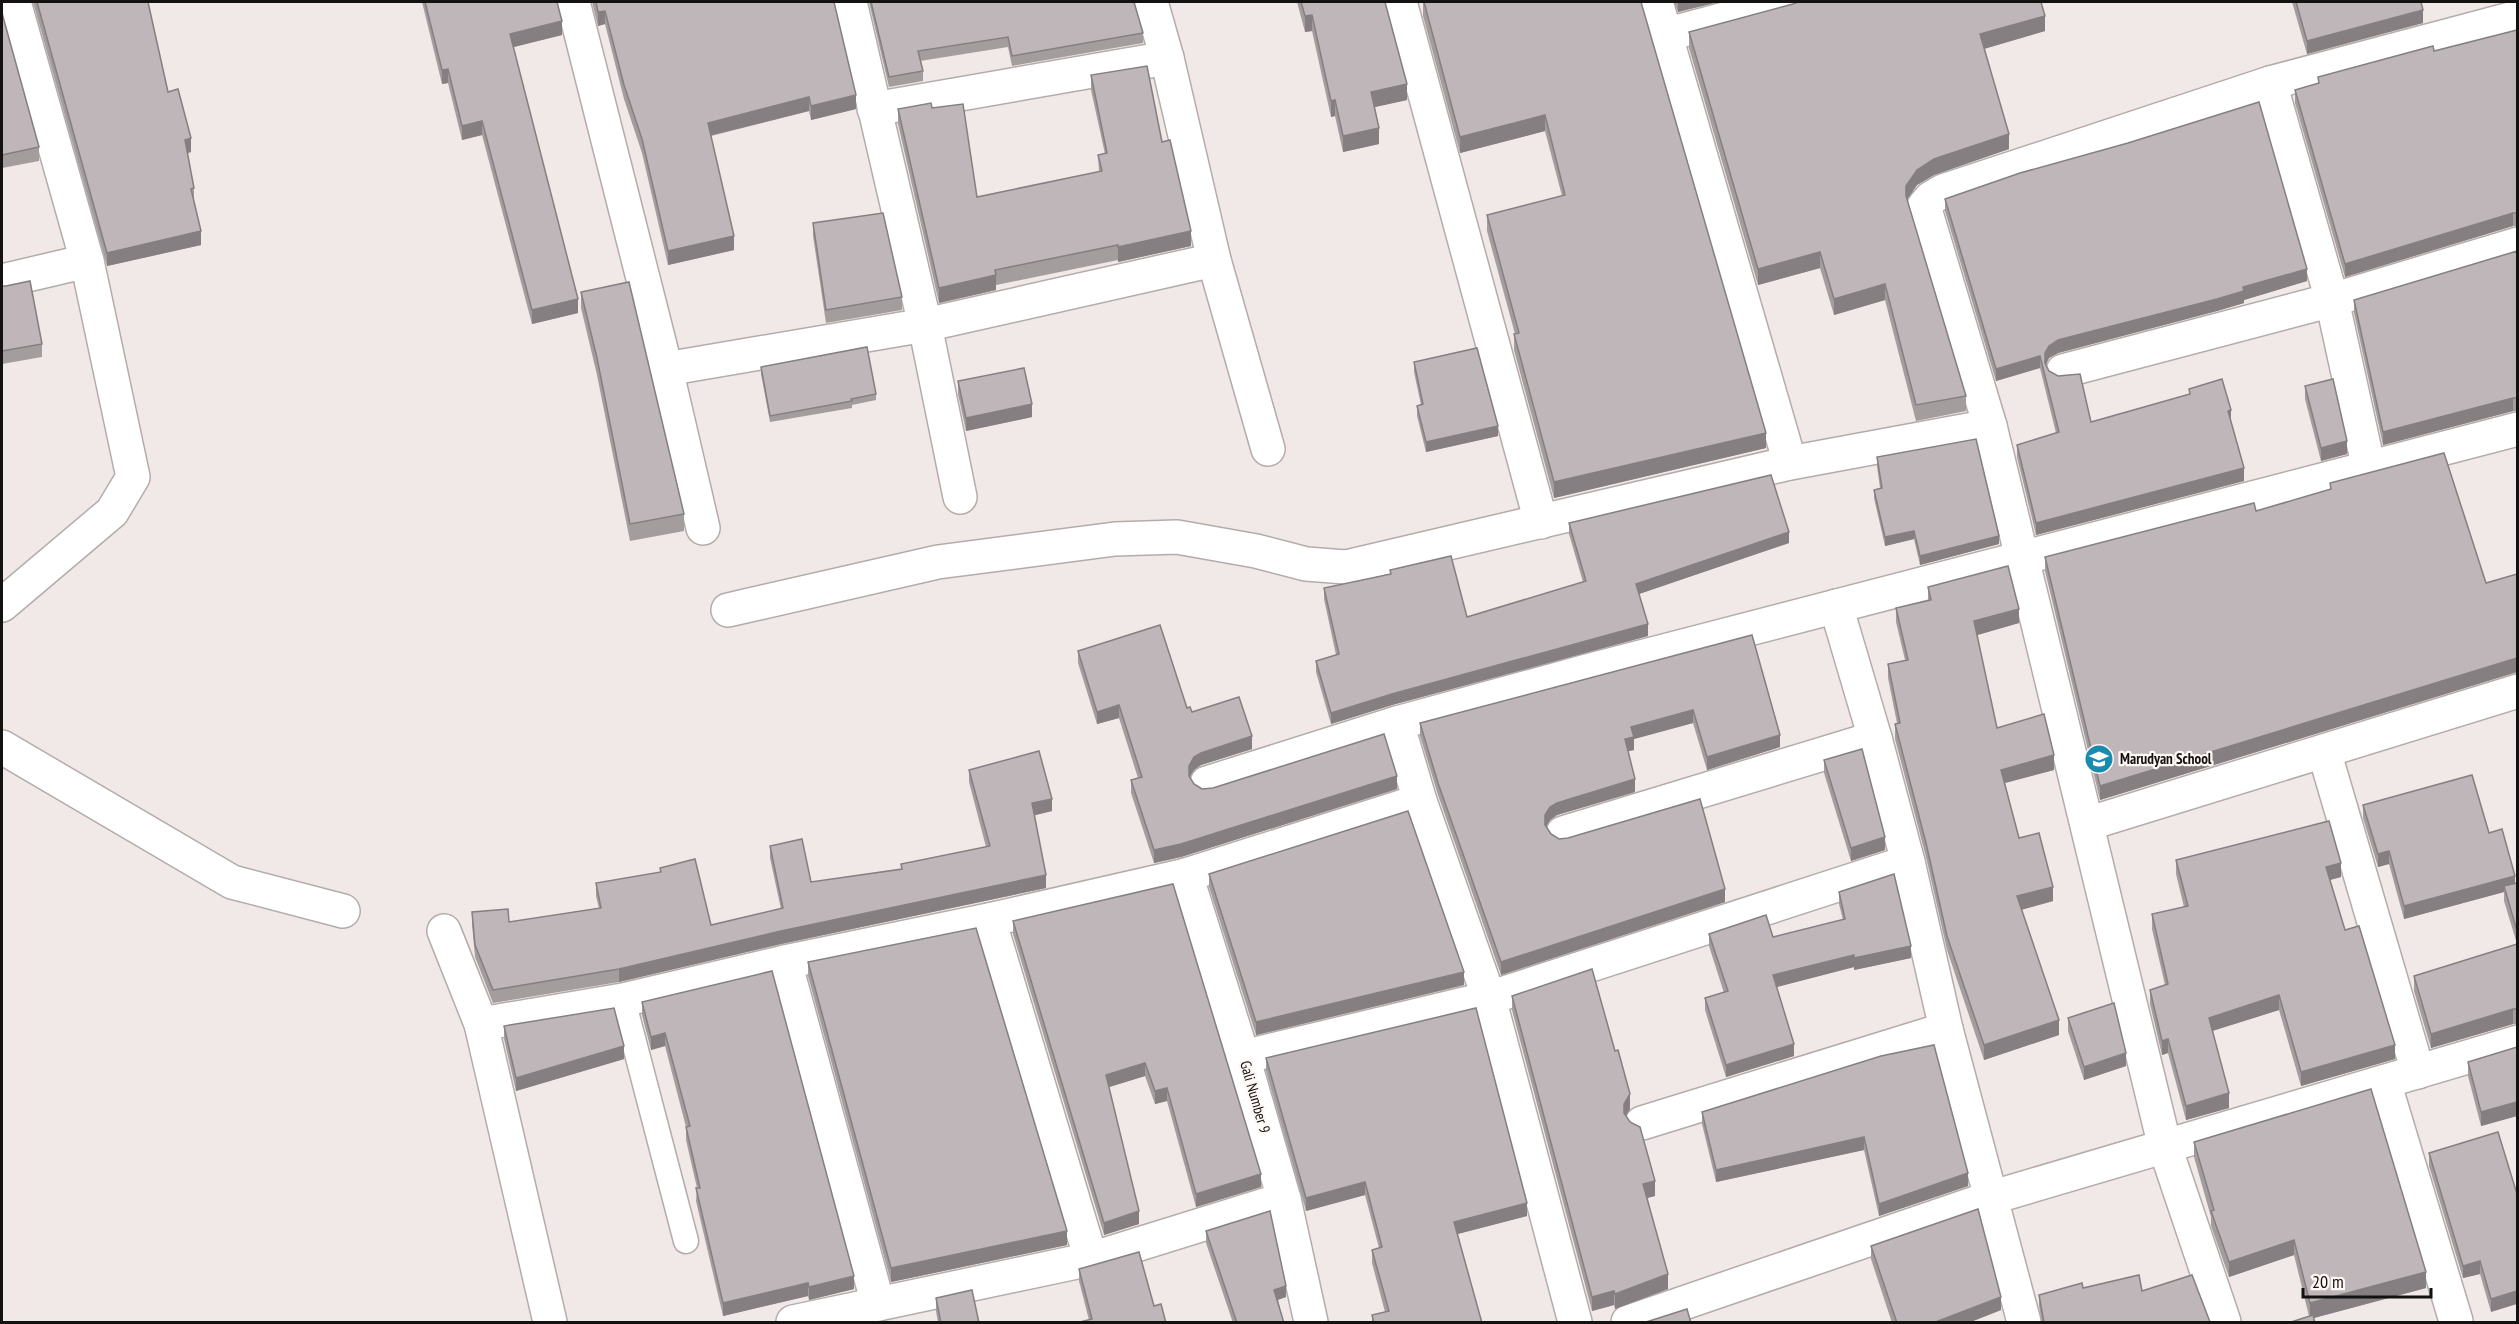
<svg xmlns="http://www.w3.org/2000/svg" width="2519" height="1324" viewBox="0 0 2519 1324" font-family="'PT Sans Narrow',sans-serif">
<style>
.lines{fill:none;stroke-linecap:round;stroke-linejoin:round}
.service-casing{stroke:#b4acaa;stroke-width:27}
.minor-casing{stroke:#b4acaa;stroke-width:36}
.service{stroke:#fff;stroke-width:24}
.minor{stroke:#fff;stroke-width:33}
.wall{fill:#a39d9e}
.shaded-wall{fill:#857f81}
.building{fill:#beb6b8;stroke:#857f81;stroke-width:1.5}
.labels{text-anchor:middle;stroke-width:4.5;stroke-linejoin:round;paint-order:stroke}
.poi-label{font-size:15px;font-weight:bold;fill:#141211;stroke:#fff7f4;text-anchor:start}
.street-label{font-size:15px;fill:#141211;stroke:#fff7f4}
</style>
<rect width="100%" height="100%" fill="#f1e9e7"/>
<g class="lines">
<g class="service-casing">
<polyline id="service" points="623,1000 686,1241"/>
</g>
<g class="minor-casing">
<g id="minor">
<polyline points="573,2 666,369 925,325 1214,260 1167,58 1151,2"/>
<polyline points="850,2 925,325 960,497"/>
<polyline points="1400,2 1541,522"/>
<polyline points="1656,2 1790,463"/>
<polyline points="1665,35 1788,2"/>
<polyline points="2270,83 2332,300 2369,469"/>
<polyline points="874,109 1167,58"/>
<polyline points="1214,260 1268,449"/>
<polyline points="2,281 87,261 14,2"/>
<polyline points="666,369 703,528"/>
<polyline points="2063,371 2332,300 2518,244"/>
<polyline points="2,605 112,512 133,477 87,261"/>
<polyline points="1836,606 1875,738 1908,862 1946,1029 2024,1322"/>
<polyline points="728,610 938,562 1115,539 1177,537 1256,551 1306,564 1346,567 1790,463 1990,426"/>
<polyline points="2,747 232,882 343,911"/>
<polyline points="2324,751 2418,1072"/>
<polyline points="1207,783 1397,723"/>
<polyline points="2087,824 2518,691"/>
<polyline points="1563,833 1875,738"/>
<polyline points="1186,875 1243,1057 1284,1199 1311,1322"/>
<polyline points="989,920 1091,1259"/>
<polyline points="444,931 481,1024 550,1322"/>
<polyline points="785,962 878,1304"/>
<polyline points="481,1024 623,1000 785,962 989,920 1186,875 1420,801"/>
<polyline points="1243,1057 1489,998 1908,862"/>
<polyline points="2384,1082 2456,1321"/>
<polyline points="1642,1123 1946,1029"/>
<polyline points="793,1322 1091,1259 1284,1199"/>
<polyline points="1575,1322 1489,998 1420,801 1397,723 1587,671 2518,429"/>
<polyline points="1628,1322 1990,1198 2518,1042"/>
<polyline points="2224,1322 2165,1147 1990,426 1924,206 1931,198 1943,191 2270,83 2518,17"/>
</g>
</g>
<use href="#service" class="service"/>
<use href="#minor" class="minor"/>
</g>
<g class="wall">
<polygon points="33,2 148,2 168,92 191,152 187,153 194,188 194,202 201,245 107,266"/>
<polygon points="422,2 557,2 562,35 513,47 578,313 532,324 482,135 462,140 448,83 442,84"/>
<polygon points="592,2 834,2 856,109 811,120 809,111 711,136 734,250 668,265 642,153 624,99 605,24 598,26"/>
<polygon points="869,2 1134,2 1143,33 1143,43 1012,66 1008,47 920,61 923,71 923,81 889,87"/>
<polygon points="1297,2 1385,2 1407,100 1374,107 1379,144 1343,152 1335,116 1331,117 1312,31 1305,32"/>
<polygon points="1423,2 1641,2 1766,448 1554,498 1514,350 1514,334 1515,334 1487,231 1487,215 1562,196 1545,131 1460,153 1423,16"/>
<polygon points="1674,2 1718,2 1678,12"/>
<polygon points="2292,2 2421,2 2423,23 2307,54"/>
<polygon points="1793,4 2045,31 1984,49 2009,149 1934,175 1917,185 1907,200 1966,396 1966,411 1916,421 1885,300 1834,315 1820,268 1758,285 1689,48 1689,32"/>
<polygon points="2,13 39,147 39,161 2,168"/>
<polygon points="2517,30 2517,226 2513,226 2345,277 2295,103 2295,90 2318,84 2318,77 2434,51"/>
<polygon points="1091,75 1162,142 1191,246 1118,262 1118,260 996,285 996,290 939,303 898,124 898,109 932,108 977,197 1099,172 1098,155 1105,154 1091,90"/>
<polygon points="1945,199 2307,281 2244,300 2244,303 2217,311 2058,353 2049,358 2046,365 2049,371 2091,422 2189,394 2189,389 2231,423 2244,481 2036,535 2017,457 2017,445 2056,433 2040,368 1996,381 1945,211"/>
<polygon points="813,223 902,297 902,310 826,323 813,236"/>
<polygon points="2517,251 2517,411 2513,411 2383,445 2354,313 2354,300"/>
<polygon points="2,286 42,344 42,357 2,364"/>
<polygon points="581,292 684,514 684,531 630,541 597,375 581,308"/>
<polygon points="1414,362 1498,436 1426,452 1417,416 1417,406 1421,405 1414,372"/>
<polygon points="761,367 876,394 876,400 852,405 852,408 770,422 761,374"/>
<polygon points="958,381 1032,417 966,431 958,394"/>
<polygon points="2305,386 2347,454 2321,461 2305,399"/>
<polygon points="1877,457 1999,544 1920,565 1914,539 1885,546 1874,498 1874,490 1880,488 1877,466"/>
<polygon points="2330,483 2486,583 2517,574 2517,672 2100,800 2045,571 2045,557 2256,511 2330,489"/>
<polygon points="1569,523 1789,543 1639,594 1648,636 1392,705 1331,724 1316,672 1316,661 1336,655 1324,599 1324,588 1390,574 1390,570 1467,617 1583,582 1569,534"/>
<polygon points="1928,587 2019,623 1977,635 1997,728 2054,770 2005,783 2019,838 2053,901 2021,910 2059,1035 1984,1060 1947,950 1926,857 1895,739 1895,724 1897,723 1888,678 1888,664 1905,660 1896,622 1896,608 1928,601"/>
<polygon points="1752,635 1780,747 1707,770 1693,723 1634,739 1634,750 1628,751 1635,792 1557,815 1550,820 1546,827 1551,834 1559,839 1725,902 1501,975 1438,795 1420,736 1420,723"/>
<polygon points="1078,651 1187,708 1192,712 1252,749 1201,765 1194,770 1190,777 1194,784 1202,789 1397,789 1181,857 1154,863 1131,793 1131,780 1138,778 1119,718 1097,724 1078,663"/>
<polygon points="1824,760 1885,850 1851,861 1824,773"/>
<polygon points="969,770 1052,811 1034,815 1046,888 781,944 619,982 493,1003 475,957 472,924 472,912 509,922 599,908 596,896 596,883 660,872 660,868 711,925 781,909 770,858 770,846 811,882 901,869 901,864 986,847 969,782"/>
<polygon points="2363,805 2489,833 2515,883 2517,883 2517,1024 2513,1024 2431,1048 2414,991 2414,976 2517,944 2504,901 2504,892 2404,919 2389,864 2378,867 2363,818"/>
<polygon points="2176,860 2341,877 2330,880 2345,930 2395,1059 2301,1086 2279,1010 2212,1031 2229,1108 2186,1120 2168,1053 2162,1055 2150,1004 2150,990 2165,985 2152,929 2152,914 2184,907 2176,874"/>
<polygon points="1209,874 1464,985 1256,1035 1209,887"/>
<polygon points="1839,892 1911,958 1854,970 1854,967 1776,987 1794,1056 1726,1077 1705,1010 1705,998 1724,993 1709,946 1709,934 1773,937 1843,920 1839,904"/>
<polygon points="1013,921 1261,1187 1196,1207 1167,1101 1155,1104 1145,1076 1109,1087 1139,1224 1104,1235 1013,934"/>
<polygon points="808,962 1067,1245 891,1282 808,976"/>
<polygon points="1512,996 1630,1109 1626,1116 1655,1196 1647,1198 1668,1289 1615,1309 1614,1305 1592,1311 1512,1010"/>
<polygon points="642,1002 854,1289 809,1300 808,1296 723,1316 696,1201 697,1188 686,1140 686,1127 665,1046 651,1050 642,1015"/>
<polygon points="2068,1018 2126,1066 2084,1080 2068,1031"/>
<polygon points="504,1026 624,1059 516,1091 504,1039"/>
<polygon points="2517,1047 2517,1116 2481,1126 2468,1076 2468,1062"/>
<polygon points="1881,1056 1968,1186 1879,1216 1864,1150 1716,1182 1702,1124 1702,1112"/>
<polygon points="1266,1058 1527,1216 1457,1234 1482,1323 1372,1323 1372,1315 1385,1312 1372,1263 1372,1250 1379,1248 1365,1195 1306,1211 1266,1071"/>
<polygon points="2498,1132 2491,1312 2480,1274 2463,1278 2429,1166 2429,1153"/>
<polygon points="2194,1142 2426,1288 2314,1318 2309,1316 2294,1255 2229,1277 2211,1226 2211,1217 2194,1157"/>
<polygon points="1206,1231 1286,1297 1278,1300 1284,1323 1233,1323 1206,1243"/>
<polygon points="1871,1246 2001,1310 1968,1323 1892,1323 1871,1259"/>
<polygon points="1079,1269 1154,1306 1089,1320 1079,1281"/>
<polygon points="2083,1288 2142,1291 2210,1323 2042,1323 2039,1306 2039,1295"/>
<polygon points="936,1298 979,1323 938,1323 936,1311"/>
</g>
<g class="shaded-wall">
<polygon points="1678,2 1718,2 1678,12"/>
<polygon points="2423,10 2423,23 2307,54 2307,41"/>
<polygon points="605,11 605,24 598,26 598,12"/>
<polygon points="1312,15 1312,31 1305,32 1305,16"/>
<polygon points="2045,16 2045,31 1980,50 1980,34"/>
<polygon points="562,21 562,35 510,48 510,34"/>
<polygon points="448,69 448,83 442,84 442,70"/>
<polygon points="1407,84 1407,100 1371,108 1371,92"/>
<polygon points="856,95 856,109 811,120 811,106"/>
<polygon points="809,97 809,111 708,136 708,123"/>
<polygon points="1335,100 1335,116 1331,117 1331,101"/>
<polygon points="1545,115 1545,131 1460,153 1460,137"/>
<polygon points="482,121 482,135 462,140 462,126"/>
<polygon points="1379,128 1379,144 1343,152 1343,136"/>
<polygon points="2009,134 2009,149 1934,175 1917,185 1906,201 1906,186 1917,170 1934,159"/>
<polygon points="191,138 191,152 185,154 185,140"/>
<polygon points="2513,213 2513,226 2345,277 2345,264"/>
<polygon points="201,231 201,245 107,266 107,253"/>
<polygon points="1191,231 1191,246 1118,262 1118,247"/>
<polygon points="734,236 734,250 668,265 668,251"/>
<polygon points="1820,252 1820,268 1758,285 1758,269"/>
<polygon points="2307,269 2307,281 2244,300 2244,303 2217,311 2058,353 2049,358 2045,366 2045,353 2049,346 2058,340"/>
<polygon points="996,275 996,290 939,303 939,288"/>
<polygon points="1885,284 1885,300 1834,315 1834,299"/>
<polygon points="578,299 578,313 532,324 532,310"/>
<polygon points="2040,356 2040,368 1996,381 1996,369"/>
<polygon points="2513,398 2513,411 2383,445 2383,432"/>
<polygon points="1032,404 1032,417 966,431 966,418"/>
<polygon points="2231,410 2231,423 2228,411"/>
<polygon points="1498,426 1498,436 1426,452 1426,442"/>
<polygon points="1766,433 1766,448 1554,498 1554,482"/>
<polygon points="2347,441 2347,454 2321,461 2321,448"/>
<polygon points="2244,468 2244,481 2036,535 2036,523"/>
<polygon points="1914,531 1914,539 1885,546 1885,537"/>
<polygon points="1789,532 1789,543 1636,595 1636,584"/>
<polygon points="1999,536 1999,544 1920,565 1920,556"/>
<polygon points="2019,609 2019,623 1974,636 1974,621"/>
<polygon points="1648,624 1648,636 1392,705 1331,724 1331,713 1392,694"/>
<polygon points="2517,658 2517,672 2100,800 2100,786"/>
<polygon points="1119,705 1119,718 1097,724 1097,712"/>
<polygon points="1693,710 1693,723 1634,739 1634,750 1625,752 1625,739 1631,727"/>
<polygon points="1780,735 1780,747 1707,770 1707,757"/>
<polygon points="1252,736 1252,749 1201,765 1194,770 1189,778 1189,766 1194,757 1201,753"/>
<polygon points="2054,755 2054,770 2001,784 2001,770"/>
<polygon points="1397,776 1397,789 1181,857 1154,863 1154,850"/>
<polygon points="1635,779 1635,792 1557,815 1550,820 1545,828 1545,815 1550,807 1557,803"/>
<polygon points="1052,799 1052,811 1032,816 1032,803"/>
<polygon points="1885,837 1885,850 1851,861 1851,848"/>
<polygon points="2389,851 2389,864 2378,867 2378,854"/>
<polygon points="2341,863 2341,877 2326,881 2326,867"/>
<polygon points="1046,875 1046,888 781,944 619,982 619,969 781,931"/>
<polygon points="2515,876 2515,889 2504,886 2504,892 2404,919 2404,906"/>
<polygon points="2053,887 2053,901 2017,911 2017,896"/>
<polygon points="1725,889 1725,902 1501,975 1501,962"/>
<polygon points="1911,946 1911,958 1854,970 1854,958"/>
<polygon points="1854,955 1854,967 1773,988 1773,975"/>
<polygon points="1464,972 1464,985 1256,1035 1256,1022"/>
<polygon points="2279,995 2279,1010 2209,1032 2209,1018"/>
<polygon points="2513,1009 2513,1024 2431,1048 2431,1034"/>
<polygon points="2059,1020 2059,1035 1984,1060 1984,1045"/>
<polygon points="665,1033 665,1046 651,1050 651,1037"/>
<polygon points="2168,1039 2168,1053 2162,1055 2162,1041"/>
<polygon points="1794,1044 1794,1056 1726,1077 1726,1065"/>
<polygon points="2395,1045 2395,1059 2301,1086 2301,1072"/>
<polygon points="624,1046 624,1059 516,1091 516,1078"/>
<polygon points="2126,1053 2126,1066 2084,1080 2084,1067"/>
<polygon points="1145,1063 1145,1076 1106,1088 1106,1075"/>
<polygon points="1167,1088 1167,1101 1155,1104 1155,1091"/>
<polygon points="2229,1093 2229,1108 2186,1120 2186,1106"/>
<polygon points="1630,1094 1630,1109 1624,1118 1624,1104"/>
<polygon points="2517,1102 2517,1116 2481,1126 2481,1112"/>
<polygon points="1864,1137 1864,1150 1716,1182 1716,1170"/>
<polygon points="1968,1173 1968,1186 1879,1216 1879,1204"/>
<polygon points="1261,1174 1261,1187 1196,1207 1196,1194"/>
<polygon points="1655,1181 1655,1196 1643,1199 1643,1184"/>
<polygon points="1365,1182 1365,1195 1306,1211 1306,1198"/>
<polygon points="1527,1203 1527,1216 1454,1235 1454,1222"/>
<polygon points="1139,1211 1139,1224 1104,1235 1104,1223"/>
<polygon points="1067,1231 1067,1245 891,1282 891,1268"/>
<polygon points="2294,1240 2294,1255 2229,1277 2229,1262"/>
<polygon points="2480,1261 2480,1274 2463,1278 2463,1266"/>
<polygon points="2426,1272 2426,1288 2310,1319 2310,1303"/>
<polygon points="1668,1274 1668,1289 1615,1309 1615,1294"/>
<polygon points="854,1276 854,1289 809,1300 809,1287"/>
<polygon points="808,1283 808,1296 723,1316 723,1303"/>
<polygon points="1286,1286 1286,1297 1274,1301 1274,1290"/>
<polygon points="1614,1291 1614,1305 1592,1311 1592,1297"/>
<polygon points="2517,1291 2517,1304 2491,1312 2491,1299"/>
<polygon points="2001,1297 2001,1310 1968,1323 1933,1323"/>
</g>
<g class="building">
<polygon points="37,2 148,2 168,92 178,89 191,138 185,140 194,188 191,189 201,231 107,253"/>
<polygon points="425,2 557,2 562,21 510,34 578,299 532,310 482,121 462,126 448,69 442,70"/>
<polygon points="596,2 834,2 856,95 811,106 809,97 708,123 734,236 668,251 642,139 624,85 605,11 598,12"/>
<polygon points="871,2 1134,2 1143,33 1012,56 1008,37 918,51 923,71 889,77"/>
<polygon points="1301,2 1385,2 1407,84 1371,92 1379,128 1343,136 1335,100 1331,101 1312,15 1305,16"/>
<polygon points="1424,2 1641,2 1766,433 1554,482 1514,334 1519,333 1487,215 1565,195 1545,115 1460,137"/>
<polygon points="1798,2 2041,2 2045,16 1980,34 2009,134 1934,159 1917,170 1906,186 1906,196 1966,396 1916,405 1885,284 1834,299 1820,252 1758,269 1689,32 1793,4"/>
<polygon points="2296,2 2421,2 2423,10 2307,41"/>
<polygon points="2,13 39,147 2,155"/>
<polygon points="2517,30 2517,213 2513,213 2345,264 2295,90 2319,83 2318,77 2433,46 2434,51"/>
<polygon points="1147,66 1162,142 1170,140 1191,231 1118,247 1118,245 995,270 996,275 939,288 898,109 931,103 932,108 963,104 977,197 1102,171 1098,155 1107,153 1091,75"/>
<polygon points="2259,102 2307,269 2243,287 2244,291 2217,299 2058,340 2049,346 2045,353 2045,363 2049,371 2058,376 2080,374 2091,422 2190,394 2189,389 2222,379 2231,410 2228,411 2244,468 2036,523 2017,445 2059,432 2040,356 1996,369 1945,199 2020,173 2128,143"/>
<polygon points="883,213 902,297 826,310 813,223"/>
<polygon points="2517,251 2517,398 2513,398 2383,432 2354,300"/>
<polygon points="30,281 42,344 2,351 2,286 6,286"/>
<polygon points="629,282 684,514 630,524 597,358 581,292"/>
<polygon points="867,347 876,394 851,399 852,401 770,416 761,367"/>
<polygon points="1477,348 1498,426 1426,442 1417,406 1423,404 1414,362"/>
<polygon points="1024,368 1032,404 966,418 958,381"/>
<polygon points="2333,379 2347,441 2321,448 2305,386"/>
<polygon points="1976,439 1999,536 1920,556 1914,531 1885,537 1874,490 1882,488 1877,457"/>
<polygon points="2444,453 2486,583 2517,574 2517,658 2100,786 2045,557 2254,503 2256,511 2331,489 2330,483"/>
<polygon points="1771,475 1789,532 1636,584 1648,624 1392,694 1331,713 1316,661 1339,654 1324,588 1391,574 1390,570 1451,556 1467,617 1586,581 1569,523"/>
<polygon points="2008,566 2019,609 1974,621 1997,728 2044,714 2054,755 2001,770 2019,838 2039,833 2053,887 2017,896 2059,1020 1984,1045 1947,936 1926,843 1895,724 1900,723 1888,664 1908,660 1896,608 1931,600 1928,587"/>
<polygon points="1160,625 1187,708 1190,707 1192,712 1239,697 1252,736 1201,753 1194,757 1189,766 1189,776 1194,784 1202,789 1213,788 1384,734 1397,776 1181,844 1154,850 1131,780 1142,777 1119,705 1097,712 1078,651"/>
<polygon points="1752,635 1780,735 1707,757 1693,710 1631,727 1634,737 1625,739 1635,779 1557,803 1550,807 1545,815 1545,825 1551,834 1559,839 1568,838 1700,799 1725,889 1501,962 1438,783 1420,723"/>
<polygon points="1862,749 1885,837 1851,848 1824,760"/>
<polygon points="1039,751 1052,799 1032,803 1046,875 781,931 619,969 493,990 475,945 472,912 508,909 509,922 601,908 596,883 661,872 660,868 695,859 711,925 783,908 770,846 802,839 811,882 902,869 901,864 990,846 969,770"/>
<polygon points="2472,775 2489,833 2502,829 2515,876 2404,906 2389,851 2378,854 2363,805"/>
<polygon points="1408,811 1464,972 1256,1022 1209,874"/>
<polygon points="2329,821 2341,863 2326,867 2345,930 2359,926 2395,1045 2301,1072 2279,995 2209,1018 2229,1093 2186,1106 2168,1039 2162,1041 2150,990 2168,984 2152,914 2188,906 2176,860"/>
<polygon points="1894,874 1911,946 1854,958 1854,955 1773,975 1794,1044 1726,1065 1705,998 1728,991 1709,934 1766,915 1773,937 1845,919 1839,892"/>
<polygon points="2517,883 2517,931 2504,886"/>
<polygon points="1173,884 1261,1174 1196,1194 1167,1088 1155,1091 1145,1063 1106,1075 1139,1211 1104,1223 1013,921"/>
<polygon points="976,928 1067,1231 891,1268 808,962"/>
<polygon points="2517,944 2517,1009 2513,1009 2431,1034 2414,976"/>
<polygon points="1592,969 1615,1051 1618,1050 1630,1094 1624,1104 1624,1113 1630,1122 1640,1127 1655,1181 1643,1184 1668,1274 1615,1294 1614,1291 1592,1297 1512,996"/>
<polygon points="772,971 854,1276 809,1287 808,1283 723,1303 696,1188 700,1188 686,1127 690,1126 665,1033 651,1037 642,1002"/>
<polygon points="2114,1003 2126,1053 2084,1067 2068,1018"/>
<polygon points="614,1008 624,1046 516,1078 504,1026"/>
<polygon points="1476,1008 1527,1203 1454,1222 1482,1323 1374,1323 1372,1315 1389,1311 1372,1250 1382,1247 1365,1182 1306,1198 1266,1058"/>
<polygon points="1934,1045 1968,1173 1879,1204 1864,1137 1716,1170 1702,1112 1881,1056"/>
<polygon points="2517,1047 2517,1102 2481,1112 2468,1062"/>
<polygon points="2371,1089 2426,1272 2310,1303 2294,1240 2229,1262 2211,1211 2214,1210 2194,1142"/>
<polygon points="2498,1132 2517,1194 2517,1291 2491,1299 2480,1261 2463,1266 2429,1153"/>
<polygon points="1978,1209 2001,1297 1933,1323 1897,1323 1871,1246"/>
<polygon points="1270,1211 1286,1286 1274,1290 1284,1323 1237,1323 1206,1231"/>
<polygon points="1139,1252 1154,1306 1161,1304 1166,1323 1076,1323 1092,1319 1079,1269"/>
<polygon points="2139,1275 2142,1291 2192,1275 2210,1322 2044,1323 2039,1295 2082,1283 2083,1288"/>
<polygon points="972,1290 979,1323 941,1323 936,1298"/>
<polygon points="1687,1309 1691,1323 1643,1323"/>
<polygon points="2313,1315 2315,1323 2288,1323"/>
</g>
<defs>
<g id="school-disc" transform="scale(1.5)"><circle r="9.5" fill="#188baf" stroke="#fff7f4"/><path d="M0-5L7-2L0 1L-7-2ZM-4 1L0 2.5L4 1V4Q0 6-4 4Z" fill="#fff"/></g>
</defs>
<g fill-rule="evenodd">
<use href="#school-disc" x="2099" y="759"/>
</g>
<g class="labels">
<g class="poi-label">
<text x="2120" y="764">Marudyan School</text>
</g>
<g class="street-label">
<text transform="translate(1255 1097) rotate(74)" y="5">Gali Number 9</text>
</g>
</g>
<rect width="2519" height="1324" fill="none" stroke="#141211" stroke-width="6"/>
<path d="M2303 1288v9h128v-9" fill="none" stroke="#141211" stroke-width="3"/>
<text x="2312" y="1288" font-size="18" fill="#141211" stroke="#fff7f4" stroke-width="4.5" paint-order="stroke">20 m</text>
</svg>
